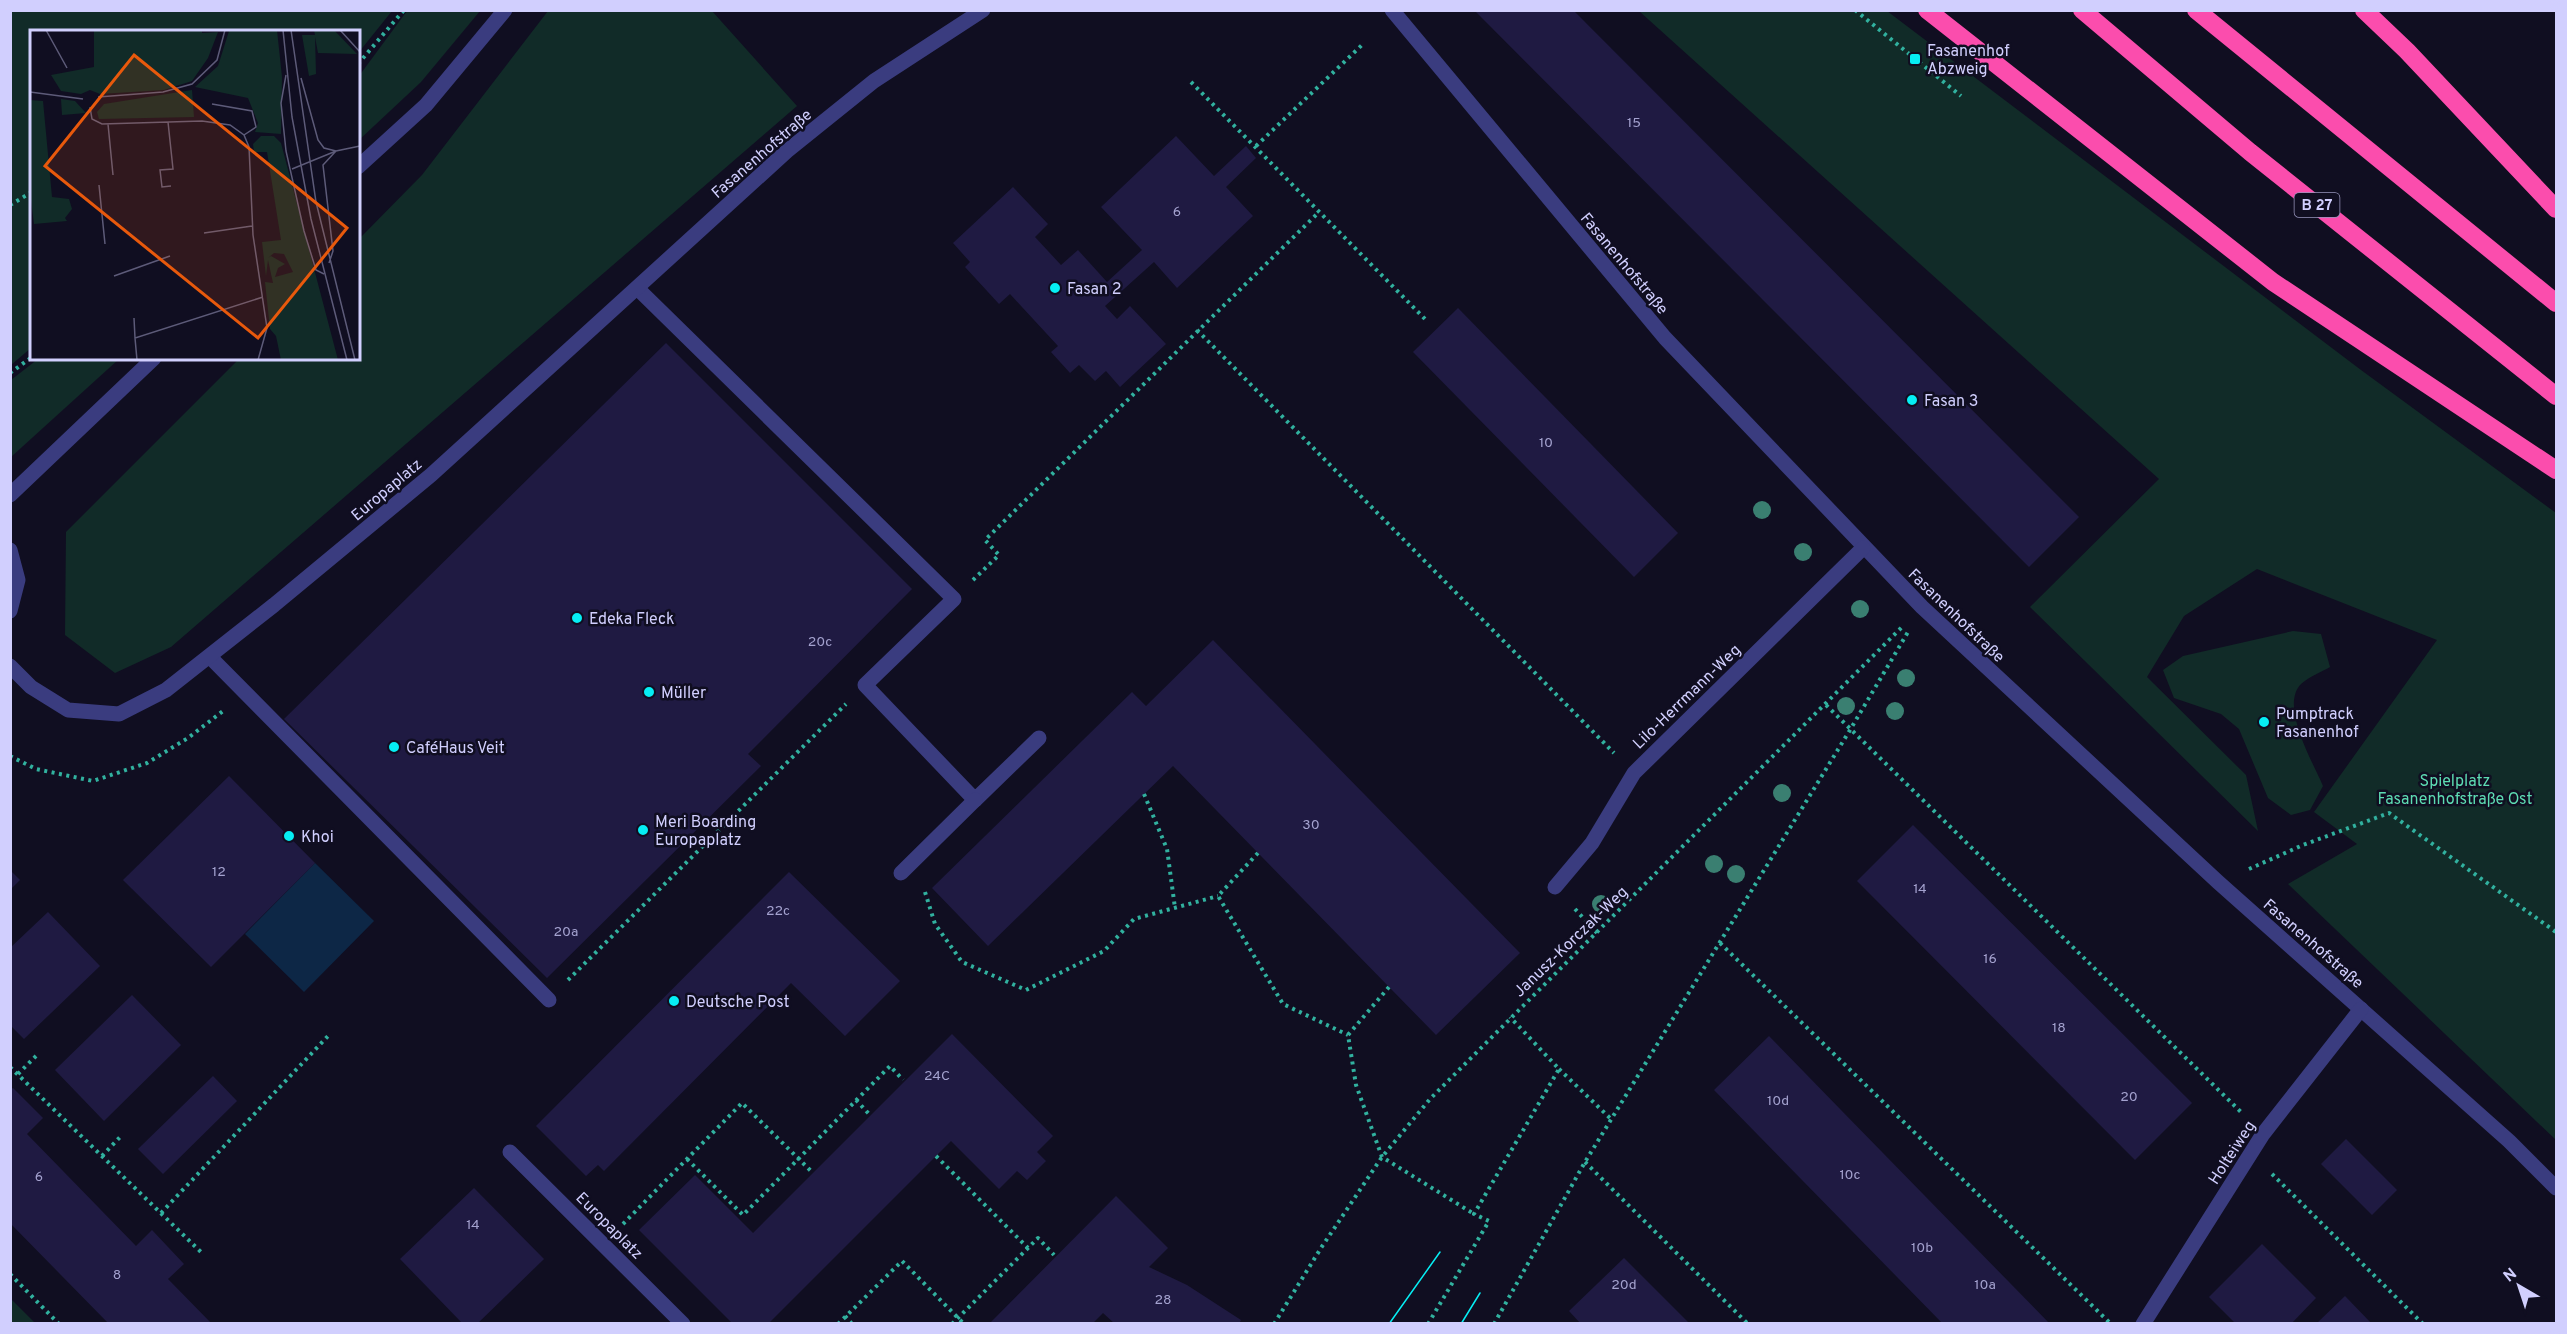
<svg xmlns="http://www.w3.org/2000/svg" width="2567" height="1334" viewBox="0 0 2567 1334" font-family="Overpass,sans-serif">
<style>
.green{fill:#112b28}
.water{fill:#0d2746}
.building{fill:#1f1a42}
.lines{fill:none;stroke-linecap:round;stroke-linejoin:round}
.path{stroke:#31b19f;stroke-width:4;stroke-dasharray:3 4.5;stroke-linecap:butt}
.minor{stroke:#3a3c7f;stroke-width:15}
.highway{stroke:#fb4dad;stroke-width:18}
.tram{stroke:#06eef4;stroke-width:1.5}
.tree{fill:#3a7f71}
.poi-dot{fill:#06eef4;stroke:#100e21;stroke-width:2}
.labels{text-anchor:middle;stroke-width:5;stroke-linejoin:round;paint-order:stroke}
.number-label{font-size:14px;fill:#a4a2cf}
.shield{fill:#100e21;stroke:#9795bc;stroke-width:1.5}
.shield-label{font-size:15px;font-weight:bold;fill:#d1cffe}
.poi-label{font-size:16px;fill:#d1cffe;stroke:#100e21;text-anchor:start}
.street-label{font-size:16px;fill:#d1cffe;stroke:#100e21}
.park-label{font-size:16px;fill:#5ddcb3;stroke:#100e21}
.inset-road{fill:none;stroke:#5d5b79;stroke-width:1.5}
.view{fill:#e8590c;fill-opacity:0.15;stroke:#e8590c;stroke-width:3}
.inset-edge{fill:none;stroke:#d1cffe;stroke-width:3}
</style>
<rect width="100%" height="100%" fill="#100e21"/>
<g class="green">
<polygon points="11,10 392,10 392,11 359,52 358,32 32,32 31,348 11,365"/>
<polygon points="407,11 480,11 421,82 359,140 359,76"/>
<polygon points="548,11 712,11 797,106 171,647 115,673 65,635 66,532 239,359 358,358 359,239 422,175"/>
<polygon points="1639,11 1887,11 2361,370 2556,513 2556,1140 2288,884 2357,844 2314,812 2437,640 2257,569 2184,616 2147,677 2246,775 2258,831 2030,607 2159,479"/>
<polygon points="38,359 119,359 11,457 11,380"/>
<path d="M 2293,631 L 2321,634 L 2330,667 C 2321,672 2309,677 2301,684 C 2279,706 2314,764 2323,786 L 2310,810 L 2291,815 L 2268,798 L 2239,729 L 2221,714 L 2174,698 L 2163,670 L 2183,656 Z"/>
<polygon points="10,1299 11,1299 35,1323 11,1323"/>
</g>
<polygon class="water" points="315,863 374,921 304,992 245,934"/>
<g class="building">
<polygon points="1474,10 1573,10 2079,517 2029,567"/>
<polygon points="1176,136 1214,176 1246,146 1256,158 1226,187 1253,216 1177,288 1154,262 1105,306 1117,319 1130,306 1166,344 1120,387 1106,371 1095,381 1079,365 1070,373 1051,352 1058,346 1010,294 999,304 965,267 970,262 953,243 1013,187 1048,224 1035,237 1061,265 1078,250 1107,282 1142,250 1101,207"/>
<polygon points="1458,308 1678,533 1634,577 1413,352"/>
<polygon points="666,343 912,589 748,754 761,766 547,978 284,719"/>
<polygon points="1213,640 1520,953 1436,1035 1173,766 988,946 932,888 1132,692 1146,706"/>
<polygon points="229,776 315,863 211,967 123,880"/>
<polygon points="1913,825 2192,1103 2135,1160 1857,881"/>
<polygon points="10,870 20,880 10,890"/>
<polygon points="789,872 900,981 845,1036 791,983 604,1171 598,1165 586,1176 536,1126"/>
<polygon points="48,912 100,966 24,1039 10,1025 10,948"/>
<polygon points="132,995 181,1045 104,1121 55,1070"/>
<polygon points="952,1034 1053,1136 1037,1152 1046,1161 1027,1180 1017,1171 999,1189 951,1141 768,1324 733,1324 639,1230 695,1175 753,1233"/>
<polygon points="1769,1036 1841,1110 2050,1324 1943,1324 1714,1090"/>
<polygon points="213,1076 237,1101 163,1174 138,1149"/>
<polygon points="13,1088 43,1118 27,1134 136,1246 152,1230 184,1264 168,1279 212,1324 109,1324 10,1223 10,1090"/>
<polygon points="2346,1139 2397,1190 2372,1215 2321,1164"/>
<polygon points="474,1188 544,1259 477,1324 463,1324 400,1259"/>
<polygon points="1116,1196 1168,1248 1149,1267 1187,1285 1241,1320 1239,1324 1115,1324 1103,1313 1092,1324 989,1324"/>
<polygon points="2262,1244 2316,1298 2291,1324 2236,1324 2209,1297"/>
<polygon points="1624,1258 1690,1324 1581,1324 1569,1311"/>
<polygon points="2345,1296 2372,1324 2316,1324"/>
</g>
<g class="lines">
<g class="path">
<polyline points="1855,10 1961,96"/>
<polyline points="358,64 404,10"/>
<polyline points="1191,82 1425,319"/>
<polyline points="1256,146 1363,44"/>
<polyline points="10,205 32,192"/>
<polyline points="1197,330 1614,753"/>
<polyline points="10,373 32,357"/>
<polyline points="973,580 999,555 985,540 1319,212"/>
<polyline points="1826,705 2243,1114"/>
<polyline points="10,756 36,769 93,781 147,763 188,738 223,711"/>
<polyline points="1144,794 1167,849 1175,908"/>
<polyline points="1258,853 1218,896 1283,1004 1348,1035"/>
<polyline points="2249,869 2303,845 2389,813 2556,932"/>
<polyline points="925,892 935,924 962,962 1026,990 1104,951 1134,919 1218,896"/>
<polyline points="1575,909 1597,933"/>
<polyline points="1720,943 2111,1324"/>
<polyline points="568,980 846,704"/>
<polyline points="1389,987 1348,1035 1356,1085 1382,1157 1474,1214"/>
<polyline points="10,1067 203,1254"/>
<polyline points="1559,1069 1612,1120"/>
<polyline points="18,1074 37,1055"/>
<polyline points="856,1100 869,1114"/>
<polyline points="102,1156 122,1135"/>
<polyline points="936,1156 1028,1248"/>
<polyline points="687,1159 743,1215 890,1066 903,1080"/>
<polyline points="1585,1162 1748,1324"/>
<polyline points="2272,1174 2423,1324"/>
<polyline points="161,1213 328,1036"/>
<polyline points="623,1224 742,1103 811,1171"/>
<polyline points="10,1274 59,1324"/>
<polyline points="845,1316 852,1324"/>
<polyline points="838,1324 902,1261 964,1324"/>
<polyline points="952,1324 1038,1238 1054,1255"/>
<polyline points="1274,1324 1321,1248 1382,1157 1430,1099 1902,627"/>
<polyline points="1428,1324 1489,1221 1474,1214 1559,1069 1510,1017"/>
<polyline points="1494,1324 1585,1162 1850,730 1908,632"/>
</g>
<g class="minor">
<polyline points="1392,10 1665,338 1922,607 2218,882 2509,1141 2556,1188"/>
<polyline points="358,167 426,105 505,10"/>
<polyline points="637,288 954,599 865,685 975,800 1039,738"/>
<polyline points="10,495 154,358"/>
<polyline points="10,550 18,580 10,611"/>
<polyline points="210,657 549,1000"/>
<polyline points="10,666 31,687 68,710 119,714 166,690 274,605 431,475 787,151 874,81 983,10"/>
<polyline points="901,873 975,800"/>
<polyline points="1555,887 1592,843 1634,773 1863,548"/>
<polyline points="510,1152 683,1324"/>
<polyline points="2143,1324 2263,1134 2361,1009"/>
</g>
<g class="highway">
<polyline points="1927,10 2273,282 2556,470"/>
<polyline points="2082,10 2250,152 2556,396"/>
<polyline points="2196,10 2556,303"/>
<polyline points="2364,10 2407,51 2556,209"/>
</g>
<g class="tram">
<polyline points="1389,1324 1440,1252"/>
<polyline points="1461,1324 1480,1293"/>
</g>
</g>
<g class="tree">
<circle cx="1762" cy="510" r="9"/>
<circle cx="1803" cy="552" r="9"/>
<circle cx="1860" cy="609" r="9"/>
<circle cx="1906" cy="678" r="9"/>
<circle cx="1846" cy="706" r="9"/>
<circle cx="1895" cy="711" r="9"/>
<circle cx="1782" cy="793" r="9"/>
<circle cx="1714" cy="864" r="9"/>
<circle cx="1736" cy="874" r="9"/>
<circle cx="1601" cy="904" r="9"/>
</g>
<g class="poi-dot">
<rect x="1909" y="53" width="12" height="12" rx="3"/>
<circle cx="1055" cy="288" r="6"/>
<circle cx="1912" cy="400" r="6"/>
<circle cx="577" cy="618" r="6"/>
<circle cx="649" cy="692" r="6"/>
<circle cx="2264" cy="722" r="6"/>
<circle cx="394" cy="747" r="6"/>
<circle cx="643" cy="830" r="6"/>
<circle cx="289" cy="836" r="6"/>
<circle cx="674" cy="1001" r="6"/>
</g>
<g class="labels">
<g class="number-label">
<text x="1634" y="127">15</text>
<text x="1177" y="216">6</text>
<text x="1546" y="447">10</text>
<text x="820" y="646">20c</text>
<text x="1311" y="829">30</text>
<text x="219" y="876">12</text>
<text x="1920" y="893">14</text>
<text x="778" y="915">22c</text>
<text x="566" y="936">20a</text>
<text x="1990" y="963">16</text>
<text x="2059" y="1032">18</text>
<text x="937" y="1080">24C</text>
<text x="2129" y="1101">20</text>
<text x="1778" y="1105">10d</text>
<text x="1850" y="1179">10c</text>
<text x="39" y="1181">6</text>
<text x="473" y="1229">14</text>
<text x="1922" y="1252">10b</text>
<text x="117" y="1279">8</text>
<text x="1624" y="1289">20d</text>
<text x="1985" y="1289">10a</text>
<text x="1163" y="1304">28</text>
</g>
<rect class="shield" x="2294.5" y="193" width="45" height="24" rx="4.5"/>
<g class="shield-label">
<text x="2317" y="210">B 27</text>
</g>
<g class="poi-label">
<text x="1927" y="56">Fasanenhof<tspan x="1927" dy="18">Abzweig</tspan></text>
<text x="1067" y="294">Fasan 2</text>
<text x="1924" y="406">Fasan 3</text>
<text x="589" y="624">Edeka Fleck</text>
<text x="661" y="698">Müller</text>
<text x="2276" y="719">Pumptrack<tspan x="2276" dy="18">Fasanenhof</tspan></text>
<text x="406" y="753">CaféHaus Veit</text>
<text x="655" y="827">Meri Boarding<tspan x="655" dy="18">Europaplatz</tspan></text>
<text x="301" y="842">Khoi</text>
<text x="686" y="1007">Deutsche Post</text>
</g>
<g class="street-label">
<text transform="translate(761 153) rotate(-41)" y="6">Fasanenhofstraße</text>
<text transform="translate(1625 263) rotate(50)" y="6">Fasanenhofstraße</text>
<text transform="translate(386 489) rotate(-40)" y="6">Europaplatz</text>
<text transform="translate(1957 615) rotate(44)" y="6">Fasanenhofstraße</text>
<text transform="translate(1686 696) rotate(-44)" y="6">Lilo-Herrmann-Weg</text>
<text transform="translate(1570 941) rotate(-44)" y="6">Janusz-Korczak-Weg</text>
<text transform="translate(2314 943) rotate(41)" y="6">Fasanenhofstraße</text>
<text transform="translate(2231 1152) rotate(-57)" y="6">Holteiweg</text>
<text transform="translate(610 1225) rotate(45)" y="6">Europaplatz</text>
</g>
<g class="park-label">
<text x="2455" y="786">Spielplatz<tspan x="2455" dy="18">Fasanenhofstraße Ost</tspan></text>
</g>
</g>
<g transform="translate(30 30)">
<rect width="330" height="330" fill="#100e21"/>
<path d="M 64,0 L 172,0 L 172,3 L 188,2 L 178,28 L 162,51 L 134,60 L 70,64 L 60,60 L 51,64 L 31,61 L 21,45 L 64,37 ZM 247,0 L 252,47 L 251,104 L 225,102 L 228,93 L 218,68 L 165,57 L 188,36 L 199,1 ZM 284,0 L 304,0 L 327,24 L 288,23 L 285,7 L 286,44 L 279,46 L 272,5 L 285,5 ZM 162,60 L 164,87 L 69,89 L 67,82 L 74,74 ZM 31,69 L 45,71 L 56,83 L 32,85 ZM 0,70 L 13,71 L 22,167 L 39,169 L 42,179 L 35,188 L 37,191 L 4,194 L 0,163 ZM 231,106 L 244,106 L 251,113 L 308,330 L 251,330 L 246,306 L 240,299 L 235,252 L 243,253 L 238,230 L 236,246 L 232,212 L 251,210 L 237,122 L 224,122 L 223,114 ZM 244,223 L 254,224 L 263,242 L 245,247 L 248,238 L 255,234 L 241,226 L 238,228 Z" fill="#112b28" fill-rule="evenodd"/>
<path class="inset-road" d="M 16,0 L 37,38M 253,0 L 262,87 L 281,189 L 317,330M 261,0 L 286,172 L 325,330M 310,0 L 330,22M 256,45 L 251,73 L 256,121 L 274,201 L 286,240 L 294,244M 271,48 L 288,110 L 294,118 L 306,121M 0,62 L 53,69M 68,67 L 133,62 L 162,54 L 187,30 L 195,0M 182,74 L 222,81 L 226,97 L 214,105M 60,77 L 62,89 L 72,94 L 172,91 L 200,95 L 214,105 L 219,117 L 223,205 L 237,298 L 228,330M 138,92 L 143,139 L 130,140 L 132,157 L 141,156M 78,94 L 83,145M 262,139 L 306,121 L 330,116M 69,155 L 75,214M 174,203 L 222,196M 299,233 L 303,221 L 293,135 L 306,121M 84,246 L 140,226M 104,288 L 105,308M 107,330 L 105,308 L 233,267"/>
<path class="view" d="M 104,25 L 317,198 L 228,308 L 15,136 Z"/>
<rect width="330" height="330" class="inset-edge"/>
</g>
<rect width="2567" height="1334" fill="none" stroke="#d1cffe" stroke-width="24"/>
<g transform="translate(2519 1286) rotate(321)" stroke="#100e21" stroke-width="4.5" paint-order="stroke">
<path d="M0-4.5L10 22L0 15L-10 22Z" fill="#d1cffe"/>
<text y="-9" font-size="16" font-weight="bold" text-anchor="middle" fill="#d1cffe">N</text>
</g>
</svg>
